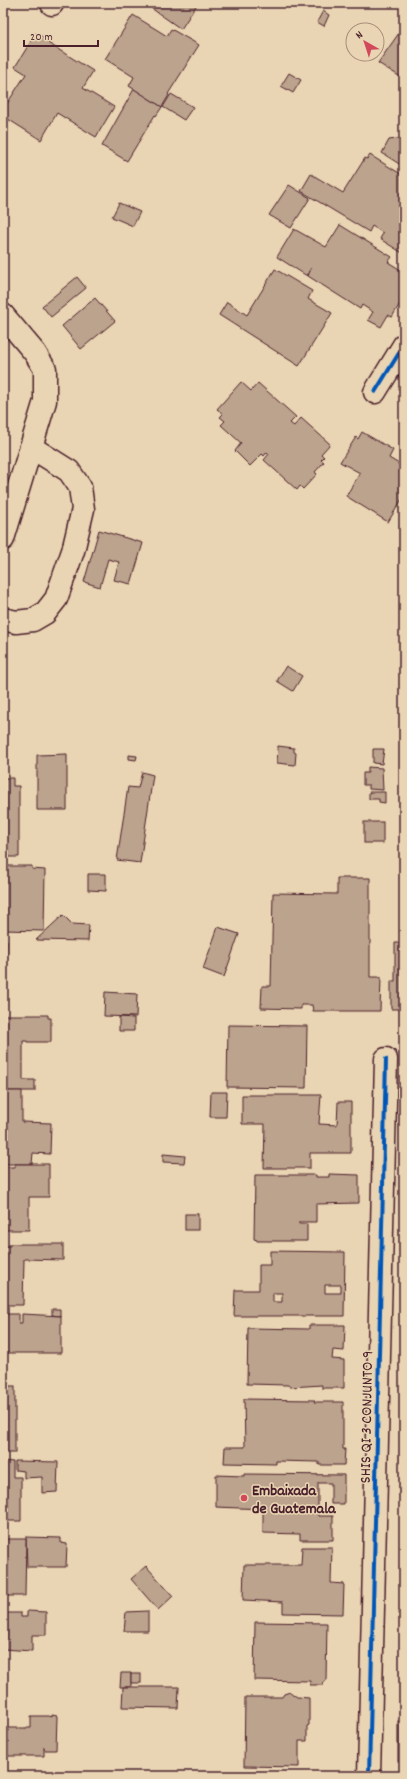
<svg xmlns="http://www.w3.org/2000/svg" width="407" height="1779" viewBox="0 0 407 1779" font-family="Dekko,sans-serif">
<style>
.building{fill:#bca38d;stroke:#4a1f2b;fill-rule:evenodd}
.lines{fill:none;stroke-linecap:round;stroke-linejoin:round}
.minor-casing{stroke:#4a1f2b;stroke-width:25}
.minor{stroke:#e9d5b3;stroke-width:22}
.cycleway-casing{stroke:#e9d5b3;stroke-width:6}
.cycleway{stroke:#0057b8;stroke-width:4}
.poi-dot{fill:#d1495b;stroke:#e9d5b3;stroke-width:1.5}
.labels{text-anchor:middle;stroke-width:3;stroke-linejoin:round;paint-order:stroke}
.street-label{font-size:16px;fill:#4a1f2b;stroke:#e9d5b3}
.poi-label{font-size:16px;font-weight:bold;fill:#4a1f2b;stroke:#e9d5b3;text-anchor:start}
</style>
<rect width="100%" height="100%" fill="#e9d5b3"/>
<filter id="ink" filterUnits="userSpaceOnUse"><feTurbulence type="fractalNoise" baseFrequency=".025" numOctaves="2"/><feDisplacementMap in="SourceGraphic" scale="8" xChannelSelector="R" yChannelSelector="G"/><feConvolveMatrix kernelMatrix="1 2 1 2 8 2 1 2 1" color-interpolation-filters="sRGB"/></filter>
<g filter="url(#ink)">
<g class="building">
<polygon points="150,3 198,3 181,29 151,8 153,5"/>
<polygon points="323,11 329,15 324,26 317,22"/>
<polygon points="133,15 167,36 171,29 199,45 168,94 169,95 162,107 129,86 134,77 105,59"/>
<polygon points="36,33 49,41 48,43 93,71 83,88 114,107 96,137 57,113 41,140 3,116 3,110 26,74 15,67"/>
<polygon points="399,33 404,36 404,79 378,63"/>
<polygon points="289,73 301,80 293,93 281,86"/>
<polygon points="134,89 162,107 156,116 155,115 127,161 102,146"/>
<polygon points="171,94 193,107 184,120 163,107"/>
<polygon points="404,138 404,167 382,153 389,140"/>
<polygon points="370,155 404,176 404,254 380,239 383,233 372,226 369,232 301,191 311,174 343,193 365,158 367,159"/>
<polygon points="289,185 310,198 291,228 269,215"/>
<polygon points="119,203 140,212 133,226 112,217"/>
<polygon points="340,225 392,257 388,262 404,272 404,297 392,317 388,315 381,327 368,320 373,312 362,305 360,309 308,276 311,268 307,276 277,257 294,229 326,247"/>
<polygon points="275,269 312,291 308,299 332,313 299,366 219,315 227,302 247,315"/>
<polygon points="77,277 86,288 51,317 42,306"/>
<polygon points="95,298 115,321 81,349 62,326"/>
<polygon points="241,382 251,391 258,383 296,417 290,423 294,426 301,418 330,444 321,454 324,457 321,460 324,462 315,472 317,474 303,489 300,486 297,490 264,460 269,454 267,452 264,456 262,454 250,466 235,451 241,443 221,425 225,421 220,417 223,414 217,409"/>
<polygon points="362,432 393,450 389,458 404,467 404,501 402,499 388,522 346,496 360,473 340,462 356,437 358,439"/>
<polygon points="99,530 143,543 131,584 114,580 119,562 108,559 100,587 84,582"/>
<polygon points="286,666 302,676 293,691 277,681"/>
<polygon points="278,746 294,748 294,752 296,753 295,765 277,763"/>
<polygon points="373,749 384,749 382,764 373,763"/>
<polygon points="67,754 67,810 37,810 37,755"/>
<polygon points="129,755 137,756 136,760 129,759"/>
<polygon points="368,767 382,768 383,790 369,789 369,785 363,785 363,773 368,773"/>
<polygon points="142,772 153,775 140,863 117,860 128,787 138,788"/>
<polygon points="3,778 13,778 13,786 19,786 19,857 3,857"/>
<polygon points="369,792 385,792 385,803 379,802 379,799 369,799"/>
<rect x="364" y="822" width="19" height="21"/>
<polygon points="3,866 32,866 32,869 45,870 44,931 3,930"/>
<polygon points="88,874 106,874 106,891 88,890"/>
<polygon points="337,878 370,878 370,977 381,977 380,1011 313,1011 312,1005 301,1005 301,1009 261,1008 262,986 271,986 273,893 337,894"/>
<polygon points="63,915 72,924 89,925 88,941 36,940"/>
<polygon points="218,927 239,934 224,977 203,969"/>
<polygon points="3,940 7,940 6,985 3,985"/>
<polygon points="395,943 404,943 404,1009 391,1009 391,981 395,981"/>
<polygon points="105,992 137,994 136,1017 104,1016"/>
<polygon points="3,1015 48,1015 48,1018 51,1018 51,1042 27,1042 27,1041 23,1041 23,1080 35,1080 35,1091 3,1091"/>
<polygon points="119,1017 134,1018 134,1031 119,1031"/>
<polygon points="228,1025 307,1026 306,1088 227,1087"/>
<polygon points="3,1091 22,1091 22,1122 51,1123 50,1154 33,1153 32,1164 3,1164"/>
<polygon points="211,1092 227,1092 226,1117 210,1117"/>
<polygon points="242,1095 321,1095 319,1124 337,1125 338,1102 351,1102 351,1153 310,1153 310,1168 264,1168 265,1124 242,1124"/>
<polygon points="163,1154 185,1156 184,1163 163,1162"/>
<polygon points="15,1164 49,1164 49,1197 29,1197 29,1230 3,1230 3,1167 15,1167"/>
<polygon points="329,1174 359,1175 359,1203 316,1204 316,1222 299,1222 299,1224 307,1224 307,1241 257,1241 257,1240 254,1239 255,1175 316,1175 316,1177 329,1177"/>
<rect x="185" y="1214" width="13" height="16"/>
<polygon points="10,1244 63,1244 63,1260 24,1259 23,1305 3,1305 3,1246 10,1246"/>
<path d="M 270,1251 L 345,1252 L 344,1316 L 234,1316 L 235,1290 L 259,1290 L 259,1265 L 270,1265 ZM 325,1285 L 341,1285 L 341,1293 L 325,1293 ZM 273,1293 L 282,1293 L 282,1302 L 273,1302 Z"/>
<rect x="402" y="1276" width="2" height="41"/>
<polygon points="52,1309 60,1309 60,1316 52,1315"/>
<polygon points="3,1314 19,1314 19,1323 22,1323 22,1314 61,1316 61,1353 3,1353"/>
<polygon points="309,1325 345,1325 344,1351 333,1350 332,1359 344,1360 344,1388 322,1388 322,1385 290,1387 288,1385 247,1384 248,1328 309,1329"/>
<polygon points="403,1364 404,1364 404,1389 402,1389"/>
<rect x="3" y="1386" width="12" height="67"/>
<polygon points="244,1399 315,1400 314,1402 343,1402 343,1449 345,1449 344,1465 319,1465 319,1462 276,1461 276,1464 224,1463 225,1447 245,1447"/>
<rect x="401" y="1433" width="3" height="30"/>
<polygon points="3,1461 13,1462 13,1477 21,1477 21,1521 3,1521"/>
<polygon points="15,1461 58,1462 57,1492 42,1493 42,1477 24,1478 24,1471 15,1470"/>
<polygon points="244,1474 344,1475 344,1504 331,1504 331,1483 318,1483 318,1516 333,1516 333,1540 300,1540 300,1534 263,1533 263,1509 216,1507 216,1475 244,1476"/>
<polygon points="404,1477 404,1541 403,1541"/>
<polygon points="26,1537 61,1538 61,1543 67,1544 66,1567 27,1567"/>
<polygon points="3,1539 26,1539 25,1596 3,1596"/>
<polygon points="302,1547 332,1547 331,1583 344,1584 343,1614 283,1613 283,1602 243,1600 244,1565 301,1565"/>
<polygon points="146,1566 173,1596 158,1610 131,1579"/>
<polygon points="27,1611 46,1612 46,1635 32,1635 32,1651 3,1649 3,1613 21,1613 21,1617 27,1617"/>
<polygon points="148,1611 148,1631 124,1631 126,1612"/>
<polygon points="255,1622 327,1623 326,1681 324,1681 323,1685 310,1685 310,1681 254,1680"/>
<polygon points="121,1673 131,1673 131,1687 120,1687"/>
<rect x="131" y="1674" width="10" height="9"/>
<polygon points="123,1687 179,1687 178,1708 122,1707"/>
<polygon points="290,1692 297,1697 309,1698 309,1725 307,1726 307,1741 299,1741 299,1767 244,1766 245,1697 282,1697 284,1694"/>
<polygon points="52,1715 57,1716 56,1750 45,1750 44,1747 44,1756 6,1756 6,1728 31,1728 31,1716 49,1716 52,1717"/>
<rect x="398" y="1721" width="6" height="40"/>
</g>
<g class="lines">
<g class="minor-casing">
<g id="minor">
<polyline points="52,4 52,3"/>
<polyline points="3,315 35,353 45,369 45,401 3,539"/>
<polyline points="375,392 404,345"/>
<polyline points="3,619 16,622 33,620 45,613 56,599 73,551 83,509 80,487 69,471 31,447"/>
<polyline points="369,1776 386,1059"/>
</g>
</g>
<use href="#minor" class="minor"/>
<g class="cycleway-casing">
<g id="cycleway">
<polyline points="375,392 404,345"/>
<polyline points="369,1776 386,1059"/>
</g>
</g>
<use href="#cycleway" class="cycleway"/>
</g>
</g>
<circle class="poi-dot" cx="244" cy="1498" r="4"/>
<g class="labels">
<g class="street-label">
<text transform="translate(365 1417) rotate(-89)" y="6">SHIS QI 3 CONJUNTO 9</text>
</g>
<g class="poi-label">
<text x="252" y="1495">Embaixada<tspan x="252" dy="18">de Guatemala</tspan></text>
</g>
</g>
<rect width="407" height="1779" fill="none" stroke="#e9d5b3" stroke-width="16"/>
<rect x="8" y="8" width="391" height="1763" fill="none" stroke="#4a1f2b" stroke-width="1.5" filter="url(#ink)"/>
<g transform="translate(365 42) rotate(321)"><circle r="19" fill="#e9d5b3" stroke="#a98c7d"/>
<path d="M0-3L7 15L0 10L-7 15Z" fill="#d1495b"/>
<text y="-6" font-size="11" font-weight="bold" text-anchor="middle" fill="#4a1f2b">N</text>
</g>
<path d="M24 40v6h74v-6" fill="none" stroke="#4a1f2b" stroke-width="2"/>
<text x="30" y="40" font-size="12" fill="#4a1f2b" stroke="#e9d5b3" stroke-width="3" paint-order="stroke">20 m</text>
</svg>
